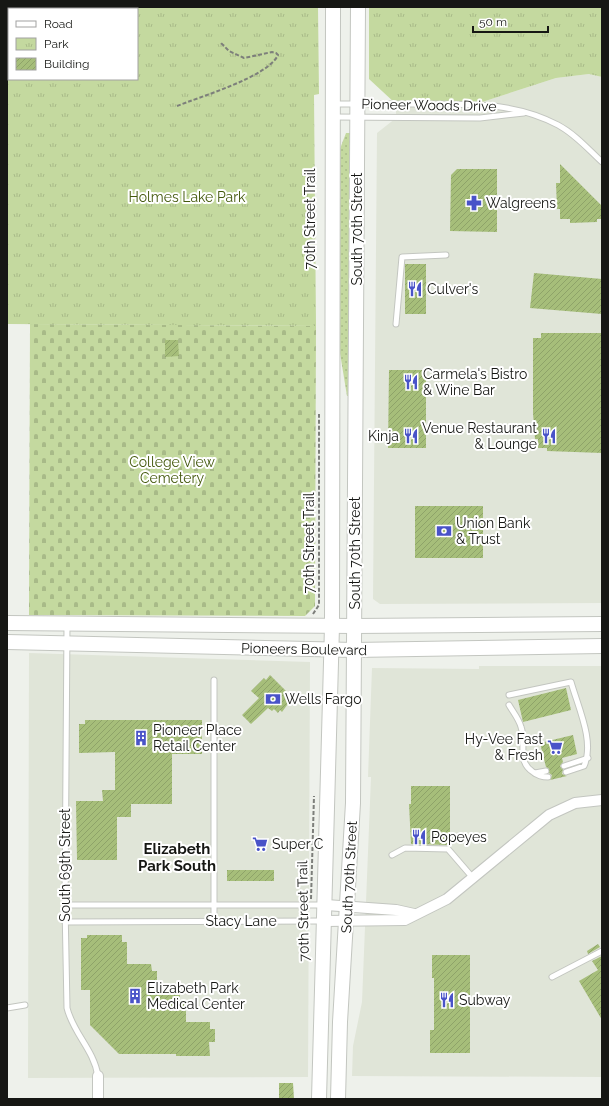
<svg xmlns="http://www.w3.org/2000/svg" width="609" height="1106" viewBox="0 0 609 1106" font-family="Raleway,sans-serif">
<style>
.built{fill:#e0e5d8}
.grass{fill:url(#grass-dots)}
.cemetery{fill:url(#cemetery-stones)}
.park{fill:url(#park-tufts);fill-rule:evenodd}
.building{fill:url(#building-hatch)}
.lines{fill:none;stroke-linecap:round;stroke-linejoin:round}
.service-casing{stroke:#c3c6c0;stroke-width:7}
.minor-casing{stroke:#c3c6c0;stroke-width:12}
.secondary-casing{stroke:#c3c6c0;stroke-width:16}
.path{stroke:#7d7f7b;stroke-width:2;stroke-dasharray:4 2;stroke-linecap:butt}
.service{stroke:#fff;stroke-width:5}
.minor{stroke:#fff;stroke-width:10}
.secondary{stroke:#fff;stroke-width:14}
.labels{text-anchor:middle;stroke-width:4;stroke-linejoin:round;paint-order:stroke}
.street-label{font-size:14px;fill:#161714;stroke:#fff}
.park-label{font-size:14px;fill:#44590d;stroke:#fff}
.poi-label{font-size:14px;fill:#161714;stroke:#fff;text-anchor:start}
.neighbourhood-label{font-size:15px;font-weight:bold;fill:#161714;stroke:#fff}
</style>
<defs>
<pattern id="grass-dots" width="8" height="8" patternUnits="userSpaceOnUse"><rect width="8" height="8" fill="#c4d99f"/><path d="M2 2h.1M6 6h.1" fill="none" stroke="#a8ba88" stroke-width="1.8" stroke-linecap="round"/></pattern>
<pattern id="cemetery-stones" width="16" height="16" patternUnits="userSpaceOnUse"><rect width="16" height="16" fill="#c4d99f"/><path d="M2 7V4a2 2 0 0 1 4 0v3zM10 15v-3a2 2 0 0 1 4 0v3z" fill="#a8ba88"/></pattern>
<pattern id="park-tufts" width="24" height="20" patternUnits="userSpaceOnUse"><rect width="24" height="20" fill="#c4d99f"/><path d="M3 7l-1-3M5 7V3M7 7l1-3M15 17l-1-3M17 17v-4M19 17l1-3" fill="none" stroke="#a8ba88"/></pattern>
<pattern id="building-hatch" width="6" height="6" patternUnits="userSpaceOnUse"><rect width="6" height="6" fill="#a6be7a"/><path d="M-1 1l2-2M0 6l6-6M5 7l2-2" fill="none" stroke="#8ea369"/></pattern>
</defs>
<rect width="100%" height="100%" fill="#eef1eb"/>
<g class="built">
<polygon points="589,74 602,77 602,603 380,604 373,599 377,133 396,118 396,104 476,104 556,78"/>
<polygon points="29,653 310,662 308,1077 28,1078"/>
<polygon points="479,666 602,666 602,1077 352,1076 353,1046 362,1002 371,777 368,777 372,668 479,669"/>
</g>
<polygon class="grass" points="346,133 350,133 349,396 347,396 339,347 338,154"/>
<polygon class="cemetery" points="30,324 316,326 315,606 305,616 29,615"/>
<g class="park">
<path d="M 7,7 L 318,7 L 319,94 L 314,95 L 316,326 L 7,324 ZM 9,9 L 137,9 L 137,79 L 9,79 Z"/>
<polygon points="369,7 602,7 602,77 589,74 556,78 476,104 396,104 369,79"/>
</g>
<g class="building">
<polygon points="560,164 602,206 602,219 597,219 597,222 570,223 570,219 560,219 560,209 557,209 556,183 560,183"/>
<polygon points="457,169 497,169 497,232 450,231 451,175"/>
<rect x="405" y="264" width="21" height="50"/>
<polygon points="534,273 602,279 602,314 530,308"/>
<polygon points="541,333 602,333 602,453 547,451 547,448 538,448 538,439 535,439 533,413 533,338 541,338"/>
<polygon points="165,340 178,340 179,356 165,357"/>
<polygon points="389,370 426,370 426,448 388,448"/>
<rect x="415" y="506" width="68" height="52"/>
<polygon points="270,675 290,695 287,698 290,701 282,712 280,710 278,713 274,709 272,711 268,708 251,724 242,715 259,698 251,691 264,678 266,680"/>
<polygon points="566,688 571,710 523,722 518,700"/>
<polygon points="85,720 202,720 202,754 172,754 172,804 131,804 131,817 117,817 117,860 77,860 76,801 103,801 102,790 115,790 115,752 79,753 79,724 85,724"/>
<polygon points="573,735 577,754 562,758 563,762 560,766 563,770 562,774 567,776 550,780 552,775 549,773 549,769 546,767 540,743"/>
<polygon points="411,786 450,786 450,845 411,844 409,804 411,804"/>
<rect x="227" y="870" width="47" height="11"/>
<polygon points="87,935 122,935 122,942 127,942 127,964 151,964 152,971 157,971 157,993 180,992 180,1000 186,1000 186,1022 210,1022 210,1029 215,1029 215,1042 209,1042 210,1056 176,1056 176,1054 119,1054 90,1025 90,990 81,990 81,938 87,938"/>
<polygon points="598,944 600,947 588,954 587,951"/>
<polygon points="432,955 470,955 470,1053 430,1053 430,1030 434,1030 434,978 432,978"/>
<polygon points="602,956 602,1020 579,981 598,970 592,961"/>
<polygon points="279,1083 293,1083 294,1099 279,1099"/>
</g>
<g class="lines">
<g class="service-casing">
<g id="service">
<path d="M 334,104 C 365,104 397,104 428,104 C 474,104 516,103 558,125 C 575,134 588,149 602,162"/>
<polyline points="334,117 480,118 524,113"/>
<polyline points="396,324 402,257 446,255"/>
<path d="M 67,625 L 65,905 L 67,1008 C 73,1033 94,1050 98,1076"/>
<path d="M 509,695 L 571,682 C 578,707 595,742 584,766 L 566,772"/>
<path d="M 509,705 C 513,712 519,719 521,727 C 527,743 516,761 533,772 C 538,776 542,777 548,777"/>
<polyline points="564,766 588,758"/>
<polyline points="535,773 546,771"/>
<polyline points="392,855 405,848 448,849 473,878"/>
<polyline points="65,905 324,905"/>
<polyline points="65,922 322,921"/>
<polyline points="214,922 214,680"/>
<polyline points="552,977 602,951"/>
<polyline points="7,1008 25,1005"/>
</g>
</g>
<g class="minor-casing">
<g id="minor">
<polyline points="326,905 396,910 414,914"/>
<polyline points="325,921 405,920 447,899 549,815 575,803 602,800"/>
<polyline points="98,1076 98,1099"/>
</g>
</g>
<g class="secondary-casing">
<g id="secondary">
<polyline points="7,623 355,626 602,624"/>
<polyline points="7,642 354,650 602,646"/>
<polyline points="319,1099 332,626 333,7"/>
<polyline points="338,1099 340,1022 353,803 358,7"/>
</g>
</g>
<g class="path">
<path d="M 177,106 C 199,97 268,77 278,55 L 276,53 L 272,52 L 244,58 L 229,51 L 220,42"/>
<polyline points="313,614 319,605 319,414"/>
<polyline points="311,899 314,796"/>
</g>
<use href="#service" class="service"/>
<use href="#minor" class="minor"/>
<use href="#secondary" class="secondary"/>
</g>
<defs>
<g id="pharmacy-bare" transform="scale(1.2)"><path d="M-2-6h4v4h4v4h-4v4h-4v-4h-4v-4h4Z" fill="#4953c8" stroke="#fff" stroke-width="2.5" paint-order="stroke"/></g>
<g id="restaurant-bare" transform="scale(1.2)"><path d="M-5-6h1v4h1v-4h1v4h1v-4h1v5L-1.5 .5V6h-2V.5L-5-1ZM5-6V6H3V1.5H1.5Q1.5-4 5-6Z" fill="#4953c8" stroke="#fff" stroke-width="2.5" paint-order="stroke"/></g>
<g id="bank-bare" transform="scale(1.2)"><path d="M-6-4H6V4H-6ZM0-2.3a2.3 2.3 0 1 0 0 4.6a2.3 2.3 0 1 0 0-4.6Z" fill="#4953c8" stroke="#fff" stroke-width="2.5" paint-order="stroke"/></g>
<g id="building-bare" transform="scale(1.2)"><path d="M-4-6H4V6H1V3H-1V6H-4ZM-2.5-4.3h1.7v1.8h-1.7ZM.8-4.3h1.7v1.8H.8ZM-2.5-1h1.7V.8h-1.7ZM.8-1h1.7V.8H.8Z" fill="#4953c8" stroke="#fff" stroke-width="2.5" paint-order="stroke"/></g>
<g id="supermarket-bare" transform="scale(1.2)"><path d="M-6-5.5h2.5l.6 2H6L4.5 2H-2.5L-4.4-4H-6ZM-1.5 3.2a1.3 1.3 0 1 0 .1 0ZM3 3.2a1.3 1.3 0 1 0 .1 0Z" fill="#4953c8" stroke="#fff" stroke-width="2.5" paint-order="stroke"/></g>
</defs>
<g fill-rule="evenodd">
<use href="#pharmacy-bare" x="474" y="203"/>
<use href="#restaurant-bare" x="415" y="289"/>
<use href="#restaurant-bare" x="411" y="382"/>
<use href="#restaurant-bare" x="411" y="436"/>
<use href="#restaurant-bare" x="549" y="436"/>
<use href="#bank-bare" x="444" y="531"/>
<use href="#bank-bare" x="273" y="699"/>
<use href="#building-bare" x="141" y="738"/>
<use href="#supermarket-bare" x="555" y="747"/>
<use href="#restaurant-bare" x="419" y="837"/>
<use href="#supermarket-bare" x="260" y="844"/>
<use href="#building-bare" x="135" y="996"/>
<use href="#restaurant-bare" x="447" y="1000"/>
</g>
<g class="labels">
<g class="street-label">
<text transform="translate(429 105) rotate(1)" y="5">Pioneer Woods Drive</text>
<text transform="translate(310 219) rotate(-90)" y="5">70th Street Trail</text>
<text transform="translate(357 229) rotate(-90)" y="5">South 70th Street</text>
<text transform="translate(309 543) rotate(-90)" y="5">70th Street Trail</text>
<text transform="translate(355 553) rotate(-90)" y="5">South 70th Street</text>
<text transform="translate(304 649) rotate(1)" y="5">Pioneers Boulevard</text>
<text transform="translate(65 865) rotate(-90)" y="5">South 69th Street</text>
<text transform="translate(349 877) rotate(-87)" y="5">South 70th Street</text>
<text transform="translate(303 911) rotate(-91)" y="5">70th Street Trail</text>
<text x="241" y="926">Stacy Lane</text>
</g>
<g class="park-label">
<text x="187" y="202">Holmes Lake Park</text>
<text x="172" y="467">College View<tspan x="172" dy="16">Cemetery</tspan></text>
</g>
<g class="poi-label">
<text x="486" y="208">Walgreens</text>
<text x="427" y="294">Culver's</text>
<text x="423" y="379">Carmela's Bistro<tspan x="423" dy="16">&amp; Wine Bar</tspan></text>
<text x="537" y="433" text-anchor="end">Venue Restaurant<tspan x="537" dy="16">&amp; Lounge</tspan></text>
<text x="399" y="441" text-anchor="end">Kinja</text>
<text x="456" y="528">Union Bank<tspan x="456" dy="16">&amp; Trust</tspan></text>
<text x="285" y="704">Wells Fargo</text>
<text x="153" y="735">Pioneer Place<tspan x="153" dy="16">Retail Center</tspan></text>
<text x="543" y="744" text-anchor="end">Hy-Vee Fast<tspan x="543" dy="16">&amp; Fresh</tspan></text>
<text x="431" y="842">Popeyes</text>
<text x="272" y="849">Super C</text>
<text x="147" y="993">Elizabeth Park<tspan x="147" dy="16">Medical Center</tspan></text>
<text x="459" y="1005">Subway</text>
</g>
<g class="neighbourhood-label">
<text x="177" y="854">Elizabeth<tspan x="177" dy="17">Park South</tspan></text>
</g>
</g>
<rect width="609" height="1106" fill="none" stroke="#161714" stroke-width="16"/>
<rect x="8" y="8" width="130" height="72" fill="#ffffff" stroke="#a2a2a1"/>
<rect x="16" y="21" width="20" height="6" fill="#ffffff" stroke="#a2a2a1"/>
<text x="44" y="28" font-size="12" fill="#161714">Road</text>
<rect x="16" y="38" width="20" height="12" fill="url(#park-tufts)" stroke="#a2a2a1"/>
<text x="44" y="48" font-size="12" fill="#161714">Park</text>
<rect x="16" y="58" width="20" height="12" fill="url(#building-hatch)" stroke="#a2a2a1"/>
<text x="44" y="68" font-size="12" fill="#161714">Building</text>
<path d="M473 26v6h75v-6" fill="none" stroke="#161714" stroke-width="2"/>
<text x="479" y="26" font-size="12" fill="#161714" stroke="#ffffff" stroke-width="3" paint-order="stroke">50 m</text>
</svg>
